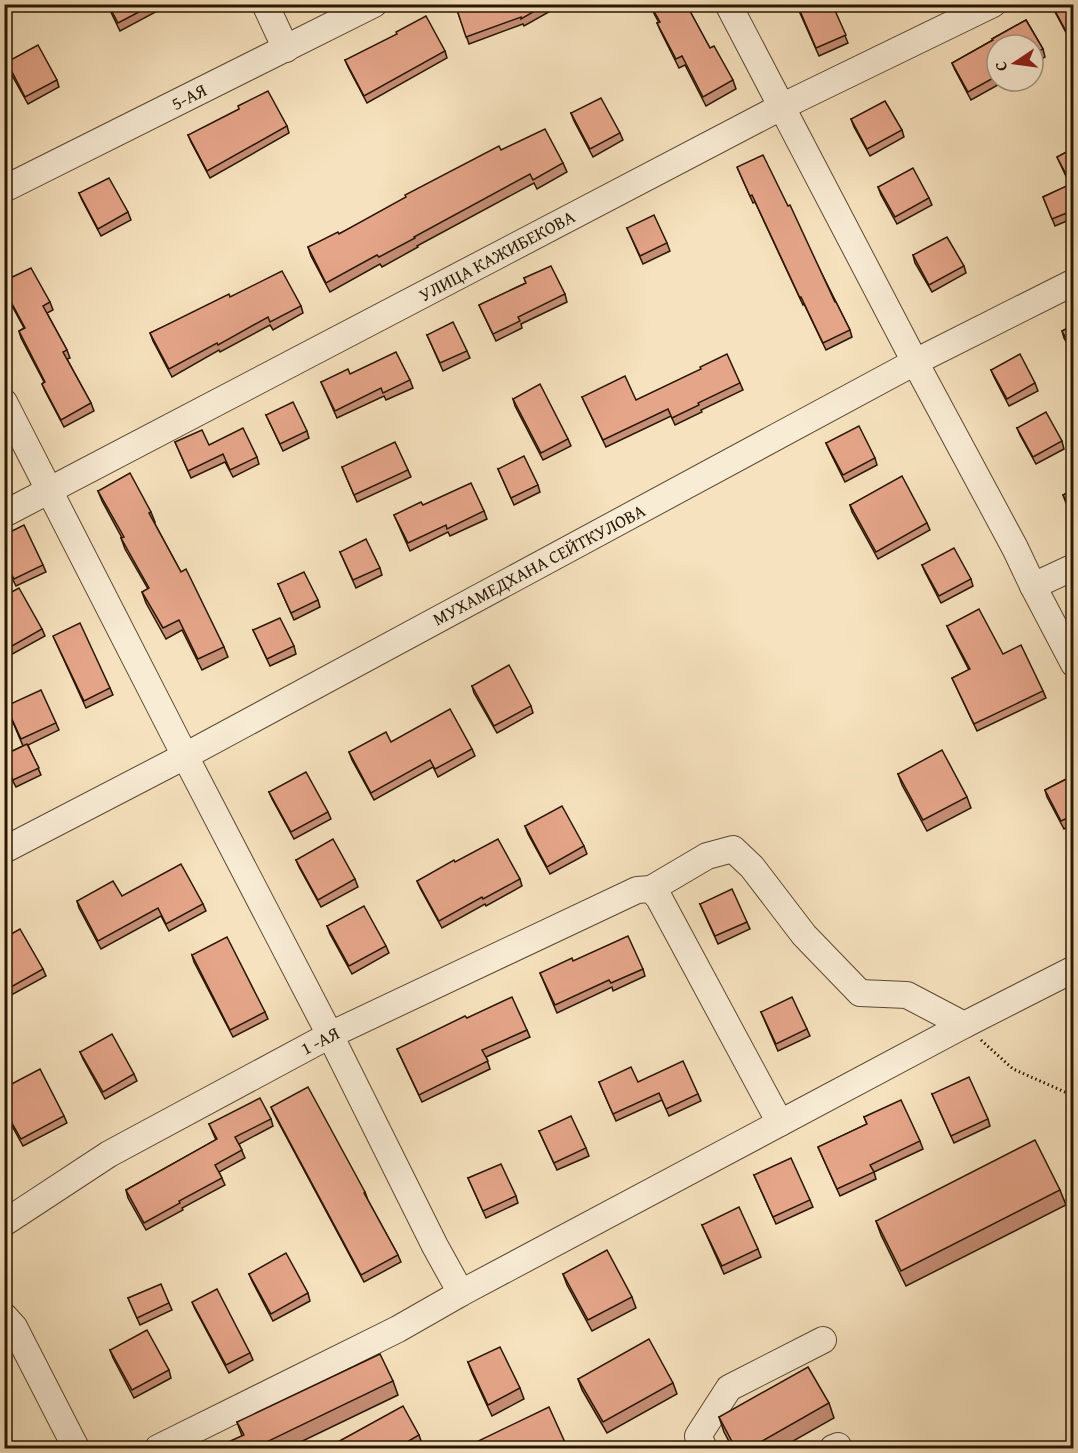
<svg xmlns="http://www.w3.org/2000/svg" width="1078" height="1453" viewBox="0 0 1078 1453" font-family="'Gentium Book Plus',serif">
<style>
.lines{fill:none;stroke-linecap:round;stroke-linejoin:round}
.minor-casing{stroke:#5b4930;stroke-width:28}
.path{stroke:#271600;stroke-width:3;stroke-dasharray:1.5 3;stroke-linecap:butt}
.minor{stroke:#f9ecd5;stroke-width:26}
.wall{fill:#c58e76;stroke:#271600;stroke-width:1.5}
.building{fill:#e5a589;stroke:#271600;stroke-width:1.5}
.labels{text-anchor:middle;stroke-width:4.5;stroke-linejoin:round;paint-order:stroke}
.street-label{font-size:18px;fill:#271600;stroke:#f9ecd5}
</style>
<rect width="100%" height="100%" fill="#f6e2be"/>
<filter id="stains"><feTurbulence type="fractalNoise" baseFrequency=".00333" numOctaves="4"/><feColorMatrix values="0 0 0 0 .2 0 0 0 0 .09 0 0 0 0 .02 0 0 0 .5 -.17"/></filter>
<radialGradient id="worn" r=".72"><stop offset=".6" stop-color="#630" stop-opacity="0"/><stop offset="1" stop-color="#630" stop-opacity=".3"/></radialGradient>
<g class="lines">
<g class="minor-casing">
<g id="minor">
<polyline points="265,4 286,49"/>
<polyline points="728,4 915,362 1015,548 1033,586 1074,664"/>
<polyline points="4,189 374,4"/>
<polyline points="4,402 185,756 330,1035 435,1246 461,1293"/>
<polyline points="4,514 781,107 993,4"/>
<polyline points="1033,586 1074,567"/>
<polyline points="4,850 185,756 915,362 1074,282"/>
<polyline points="651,889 659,898 780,1123"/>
<polyline points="4,1223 109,1154 330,1035 637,890 651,889 707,856 733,849 752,867 804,935 860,993 907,995 964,1025 1074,969"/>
<polyline points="4,1316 14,1327 76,1448"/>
<polyline points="158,1448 398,1329 461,1293 964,1025"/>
<polyline points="704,1448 698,1436 729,1388 823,1340"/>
<polyline points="833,1448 838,1446 839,1448"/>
</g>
</g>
<polyline class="path" points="981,1040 1013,1069 1074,1096"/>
<use href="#minor" class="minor"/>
</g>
<g class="wall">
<polygon points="107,4 164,4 165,7 120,31"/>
<polygon points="455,4 563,4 524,26 523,24 469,44"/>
<polygon points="649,4 686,4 710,48 733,80 736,89 706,106 685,65 679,68 661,32 657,23 659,23"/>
<polygon points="796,4 832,4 848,43 819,56"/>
<polygon points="1074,4 1074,40 1071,42 1055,12 1052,5"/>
<polygon points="1026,20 1043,49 1045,57 1033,63 1033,45 997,45 997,81 1005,81 971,100 955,70 952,63 993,40 992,39"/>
<polygon points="445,51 447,58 367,103 348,67 345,60"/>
<polygon points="7,62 57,80 59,87 28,104 9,70"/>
<polygon points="571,113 620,133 623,140 593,157 574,121"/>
<polygon points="851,119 902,130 904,137 870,156 854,127"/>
<polygon points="287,126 289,133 210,178 191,142 188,135"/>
<polygon points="1074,148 1074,218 1055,226 1043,197 1070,185 1057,157"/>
<polygon points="501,150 563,163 567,172 537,189 534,183 417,246 418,247 382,267 380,264 330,292 311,256 308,247 339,234"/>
<polygon points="737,167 788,206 850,330 852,337 826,350 804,304 803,305 755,202 753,203"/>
<polygon points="878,187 929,198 932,205 897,224 881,195"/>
<polygon points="79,193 128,212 131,220 101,236 82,200"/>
<polygon points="627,228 667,243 670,251 643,264"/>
<polygon points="913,255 964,266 966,273 932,292 915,263"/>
<polygon points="524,278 565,294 567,302 521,324 522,328 496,341 479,305 526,283"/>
<polygon points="4,281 50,302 53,310 47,313 67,350 70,358 67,359 91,403 94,411 64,427 45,391 42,384 44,382 21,338 19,331 24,328 4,291"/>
<polygon points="230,297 301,306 303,313 273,330 270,325 220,352 219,350 172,377 153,341 150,333"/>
<polygon points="1074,325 1074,355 1064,338 1062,331"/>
<polygon points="427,335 467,351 470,358 443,371"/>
<polygon points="991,370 1035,383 1038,391 1009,406 994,377"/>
<polygon points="350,374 410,380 413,388 386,400 384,396 337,418 321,382"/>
<polygon points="740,383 743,390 701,410 702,412 675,425 671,416 606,447 582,397 636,400"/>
<polygon points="513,399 568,439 571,446 543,460 515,406"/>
<polygon points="266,415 307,431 309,438 283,451"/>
<polygon points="1017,428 1062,441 1064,449 1036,464 1020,435"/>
<polygon points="175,442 209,445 257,457 259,464 233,477 225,462 191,478"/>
<polygon points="826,443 875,458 877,465 845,482 829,450"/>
<polygon points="342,467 408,470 411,477 357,502"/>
<polygon points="498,469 538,485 540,492 514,505"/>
<polygon points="1074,490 1074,518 1066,503 1063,495"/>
<polygon points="98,491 151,512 155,522 154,522 181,572 224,647 228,657 202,670 182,630 166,639 146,603 142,592 148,589 125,549 121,538 122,538 102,501"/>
<polygon points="423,505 484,511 487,519 450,536 448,532 410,551 394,515"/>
<polygon points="850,505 927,523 930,530 878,559 852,512"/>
<polygon points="4,535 43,565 46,572 16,586 4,562"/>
<polygon points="340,552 380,568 382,575 356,588"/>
<polygon points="922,565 971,579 973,586 941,603 925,572"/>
<polygon points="278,584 318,600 320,607 294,620"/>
<polygon points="4,596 42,629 45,636 7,657 4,652"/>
<polygon points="947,626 1003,654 1043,691 1046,698 977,731 952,678 969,670 950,633"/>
<polygon points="253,630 294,646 296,654 270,666"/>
<polygon points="53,636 110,688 113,695 86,708"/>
<polygon points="472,686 531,706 533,713 497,733 474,693"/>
<polygon points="6,706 56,723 59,730 28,745 41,775 16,787 4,764 4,755 23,746"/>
<polygon points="391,742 472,749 475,756 438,777 433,767 374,800 352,760 349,752"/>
<polygon points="898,774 967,797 971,808 927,831 902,785"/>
<polygon points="1074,775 1074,823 1064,829 1047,797 1045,790"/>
<polygon points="269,792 328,812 331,819 294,839 272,799"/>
<polygon points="525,826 584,846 587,854 550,874 528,834"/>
<polygon points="296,860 355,879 358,887 321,907 299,867"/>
<polygon points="455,862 520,879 522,886 486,906 485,904 442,928 420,888 417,881"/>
<polygon points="77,901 203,904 206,911 169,931 161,916 101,949 79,908"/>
<polygon points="700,904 747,922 750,929 718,944"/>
<polygon points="327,926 386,946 389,953 352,974 330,934"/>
<polygon points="4,938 43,969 46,976 4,999"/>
<polygon points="192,955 265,1012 268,1019 233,1037 194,962"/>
<polygon points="573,961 643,969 645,976 613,991 612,987 557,1013 540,973"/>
<polygon points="761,1012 807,1029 810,1036 778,1051"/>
<polygon points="467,1018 527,1030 530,1037 486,1057 490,1069 422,1102 397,1049"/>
<polygon points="80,1052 134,1074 137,1081 105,1099 83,1059"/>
<polygon points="599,1082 638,1082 698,1094 701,1101 669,1116 662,1100 616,1121"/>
<polygon points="4,1088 64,1116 67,1123 23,1146 4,1111"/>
<polygon points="932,1094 988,1119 990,1126 954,1143"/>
<polygon points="271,1107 365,1192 368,1200 398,1255 401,1262 364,1282 274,1114"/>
<polygon points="864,1117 920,1141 923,1149 874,1172 876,1179 840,1196 818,1147 867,1124"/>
<polygon points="271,1119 273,1126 239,1144 245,1158 219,1172 225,1185 182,1208 183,1210 146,1230 128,1198 126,1190 216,1140 209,1124"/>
<polygon points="539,1131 586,1148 589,1156 557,1170"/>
<polygon points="754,1175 810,1200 813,1207 776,1224"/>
<polygon points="468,1178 516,1196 518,1203 486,1218"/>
<polygon points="1060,1190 1066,1205 906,1286 881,1235 876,1221"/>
<polygon points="702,1225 758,1249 761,1257 724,1274"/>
<polygon points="249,1274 308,1293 310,1301 273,1321 252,1281"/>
<polygon points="563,1274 632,1297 636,1308 592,1331 567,1285"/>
<polygon points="128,1298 169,1303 172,1310 140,1325"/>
<polygon points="192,1302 250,1353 253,1360 229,1373 195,1309"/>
<polygon points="110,1350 169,1370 171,1378 134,1398 113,1358"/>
<polygon points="468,1362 520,1388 524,1399 492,1416 472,1373"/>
<polygon points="578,1379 673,1383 677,1394 607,1433 582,1390"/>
<polygon points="393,1381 398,1395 286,1449 213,1449 242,1436 237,1422"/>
<polygon points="4,1387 7,1396 4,1397"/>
<polygon points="829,1403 834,1418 779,1449 733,1449 724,1432 719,1417"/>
<polygon points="419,1435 424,1449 325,1449"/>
</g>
<g class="building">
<polygon points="108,4 154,4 118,23"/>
<polygon points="455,4 547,4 521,19 521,17 466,37"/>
<polygon points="650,4 686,4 710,48 714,46 733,80 703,97 682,56 676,59 657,23 660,22"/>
<polygon points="797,4 832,4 846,35 816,48"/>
<polygon points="1053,4 1074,4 1074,32 1068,35 1052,5"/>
<polygon points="426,16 445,51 364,96 345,60 397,34 396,32"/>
<polygon points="1026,20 1043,49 1033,54 1033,45 997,45 997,76 968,92 952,63 993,40 992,39"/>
<polygon points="38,45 57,80 25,97 7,62"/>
<polygon points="268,91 287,126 207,171 188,135 239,109 238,106"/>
<polygon points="601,98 620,133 590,149 571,113"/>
<polygon points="885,101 902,130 867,149 851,119"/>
<polygon points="545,129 563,163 533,180 530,174 414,237 415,238 379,257 377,255 326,283 308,247 338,232 339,234 406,197 405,195 499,146 501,150"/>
<polygon points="1074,148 1074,210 1052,219 1043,197 1071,184 1057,157"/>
<polygon points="763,155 788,206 790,205 835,302 836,302 850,330 823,343 801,297 800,298 752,195 750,196 737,167"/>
<polygon points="913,168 929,198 895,217 878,187"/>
<polygon points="109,178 128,212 98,229 79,193"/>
<polygon points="654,215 667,243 640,256 627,228"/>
<polygon points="947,237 964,266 929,285 913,255"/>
<polygon points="551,266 565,294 518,317 520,321 493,334 479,305 526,283 524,278"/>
<polygon points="31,268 50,302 43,306 67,350 63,352 91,403 61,420 42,384 45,382 19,331 25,328 4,289 4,281"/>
<polygon points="282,271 301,306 270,322 268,317 218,345 217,343 169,369 150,333 229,294 230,297"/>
<polygon points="453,322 467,351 440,363 427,335"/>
<polygon points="1074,325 1074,353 1062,331"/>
<polygon points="396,352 410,380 383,393 381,388 335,411 321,382 348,369 350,374"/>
<polygon points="727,354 740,383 698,403 699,405 672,418 668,409 603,440 582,397 625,376 636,400 701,369 700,367"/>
<polygon points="1020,354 1035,383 1007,399 991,370"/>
<polygon points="540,384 568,439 541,453 513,399"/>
<polygon points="293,402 307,431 280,444 266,415"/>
<polygon points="1046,412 1062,441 1033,457 1017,428"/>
<polygon points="859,426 875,458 843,475 826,443"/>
<polygon points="243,428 257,457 230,470 223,454 188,471 175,442 202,430 209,445"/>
<polygon points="395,442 408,470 354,495 342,467"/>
<polygon points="524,456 538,485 511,498 498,469"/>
<polygon points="130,473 151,512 149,513 181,572 186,569 224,647 198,659 179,620 163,628 142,592 149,588 121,538 124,537 98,491"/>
<polygon points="902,476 927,523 876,552 850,505"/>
<polygon points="471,483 484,511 447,529 446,525 408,543 394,515 421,502 423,505"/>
<polygon points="1074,490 1074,515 1063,495"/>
<polygon points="24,525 43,565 14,579 4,560 4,535"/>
<polygon points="366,539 380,568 353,580 340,552"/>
<polygon points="954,548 971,579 939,596 922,565"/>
<polygon points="304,572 318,600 291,613 278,584"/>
<polygon points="19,588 42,629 5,650 4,596"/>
<polygon points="979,609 1003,654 1021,645 1043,691 974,724 952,678 970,669 947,626"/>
<polygon points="280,618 294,646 267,659 253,630"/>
<polygon points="80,623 110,688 84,701 53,636"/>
<polygon points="509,665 531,706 494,726 472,686"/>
<polygon points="41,690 56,723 21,739 6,706"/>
<polygon points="450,709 472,749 435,769 430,760 371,793 349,752 386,732 391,742"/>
<polygon points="27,744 39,768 13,780 4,762 4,755"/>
<polygon points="942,750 967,797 923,820 898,774"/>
<polygon points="306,772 328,812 291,832 269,792"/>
<polygon points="1074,775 1074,815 1061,821 1045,790"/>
<polygon points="562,806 584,846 547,867 525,826"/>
<polygon points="333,839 355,879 318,900 296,860"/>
<polygon points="498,839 520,879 483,899 482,897 439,921 417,881 454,860 455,862"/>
<polygon points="181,864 203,904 166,924 158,908 98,941 77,901 113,881 122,896"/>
<polygon points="732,889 747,922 715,936 700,904"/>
<polygon points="364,906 386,946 349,966 327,926"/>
<polygon points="20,929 43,969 4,991 4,938"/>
<polygon points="628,936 643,969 611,983 609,980 555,1005 540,973 572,958 573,961"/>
<polygon points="227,937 265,1012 230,1030 192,955"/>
<polygon points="512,997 527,1030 482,1050 488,1061 419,1095 397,1049 465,1016 467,1018"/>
<polygon points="792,997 807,1029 776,1044 761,1012"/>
<polygon points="112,1034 134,1074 103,1092 80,1052"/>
<polygon points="683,1061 698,1094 666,1109 659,1093 613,1114 599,1082 631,1067 638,1082"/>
<polygon points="40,1069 64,1116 21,1139 4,1109 4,1088"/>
<polygon points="969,1077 988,1119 951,1136 932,1094"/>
<polygon points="308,1087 365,1192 364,1193 398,1255 361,1275 271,1107"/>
<polygon points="260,1098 271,1119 235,1137 242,1150 215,1165 222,1178 179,1201 180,1203 144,1223 126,1190 217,1139 209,1124"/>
<polygon points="901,1100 920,1141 870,1165 874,1172 837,1189 818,1147 867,1124 864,1117"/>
<polygon points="571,1116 586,1148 554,1163 539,1131"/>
<polygon points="1035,1140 1060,1190 901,1271 876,1221"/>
<polygon points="791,1158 810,1200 773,1217 754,1175"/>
<polygon points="501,1164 516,1196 483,1211 468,1178"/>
<polygon points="739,1207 758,1249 722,1266 702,1225"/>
<polygon points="607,1250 632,1297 588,1320 563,1274"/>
<polygon points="286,1253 308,1293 271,1314 249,1274"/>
<polygon points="161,1284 169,1303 137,1318 128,1298"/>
<polygon points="217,1289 250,1353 226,1365 192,1302"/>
<polygon points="147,1330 169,1370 132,1390 110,1350"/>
<polygon points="649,1339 673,1383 603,1422 578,1379"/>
<polygon points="500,1347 520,1388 488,1405 468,1362"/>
<polygon points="380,1354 393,1381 252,1449 213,1449 244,1435 237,1422"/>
<polygon points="808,1367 829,1403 748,1449 736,1449 719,1417"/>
<polygon points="403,1406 419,1435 395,1449 325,1449"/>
<polygon points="549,1407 568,1449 472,1449 470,1445"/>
</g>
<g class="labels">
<g class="street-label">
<text transform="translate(189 97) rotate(-27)" y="6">5-АЯ</text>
<text transform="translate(497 256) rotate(-28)" y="6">УЛИЦА КАЖИБЕКОВА</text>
<text transform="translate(539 565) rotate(-28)" y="6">МУХАМЕДХАНА СЕЙТКУЛОВА</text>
<text transform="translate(320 1041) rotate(-27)" y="6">1 -АЯ</text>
</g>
</g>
<rect width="1078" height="1453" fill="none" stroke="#f6e2be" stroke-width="24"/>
<rect x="6" y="6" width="1066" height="1441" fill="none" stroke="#271600" stroke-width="3"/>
<rect x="12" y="12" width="1054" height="1429" fill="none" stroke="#271600" stroke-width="1.5"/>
<g transform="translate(1015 63) rotate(257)"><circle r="28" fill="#f9ecd5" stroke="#a59680" stroke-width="1.5"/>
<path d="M0-4.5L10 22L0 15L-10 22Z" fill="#8f2418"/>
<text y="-9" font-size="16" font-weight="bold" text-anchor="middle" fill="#271600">С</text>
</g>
<rect width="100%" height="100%" filter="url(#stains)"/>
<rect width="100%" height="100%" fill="url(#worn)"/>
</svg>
